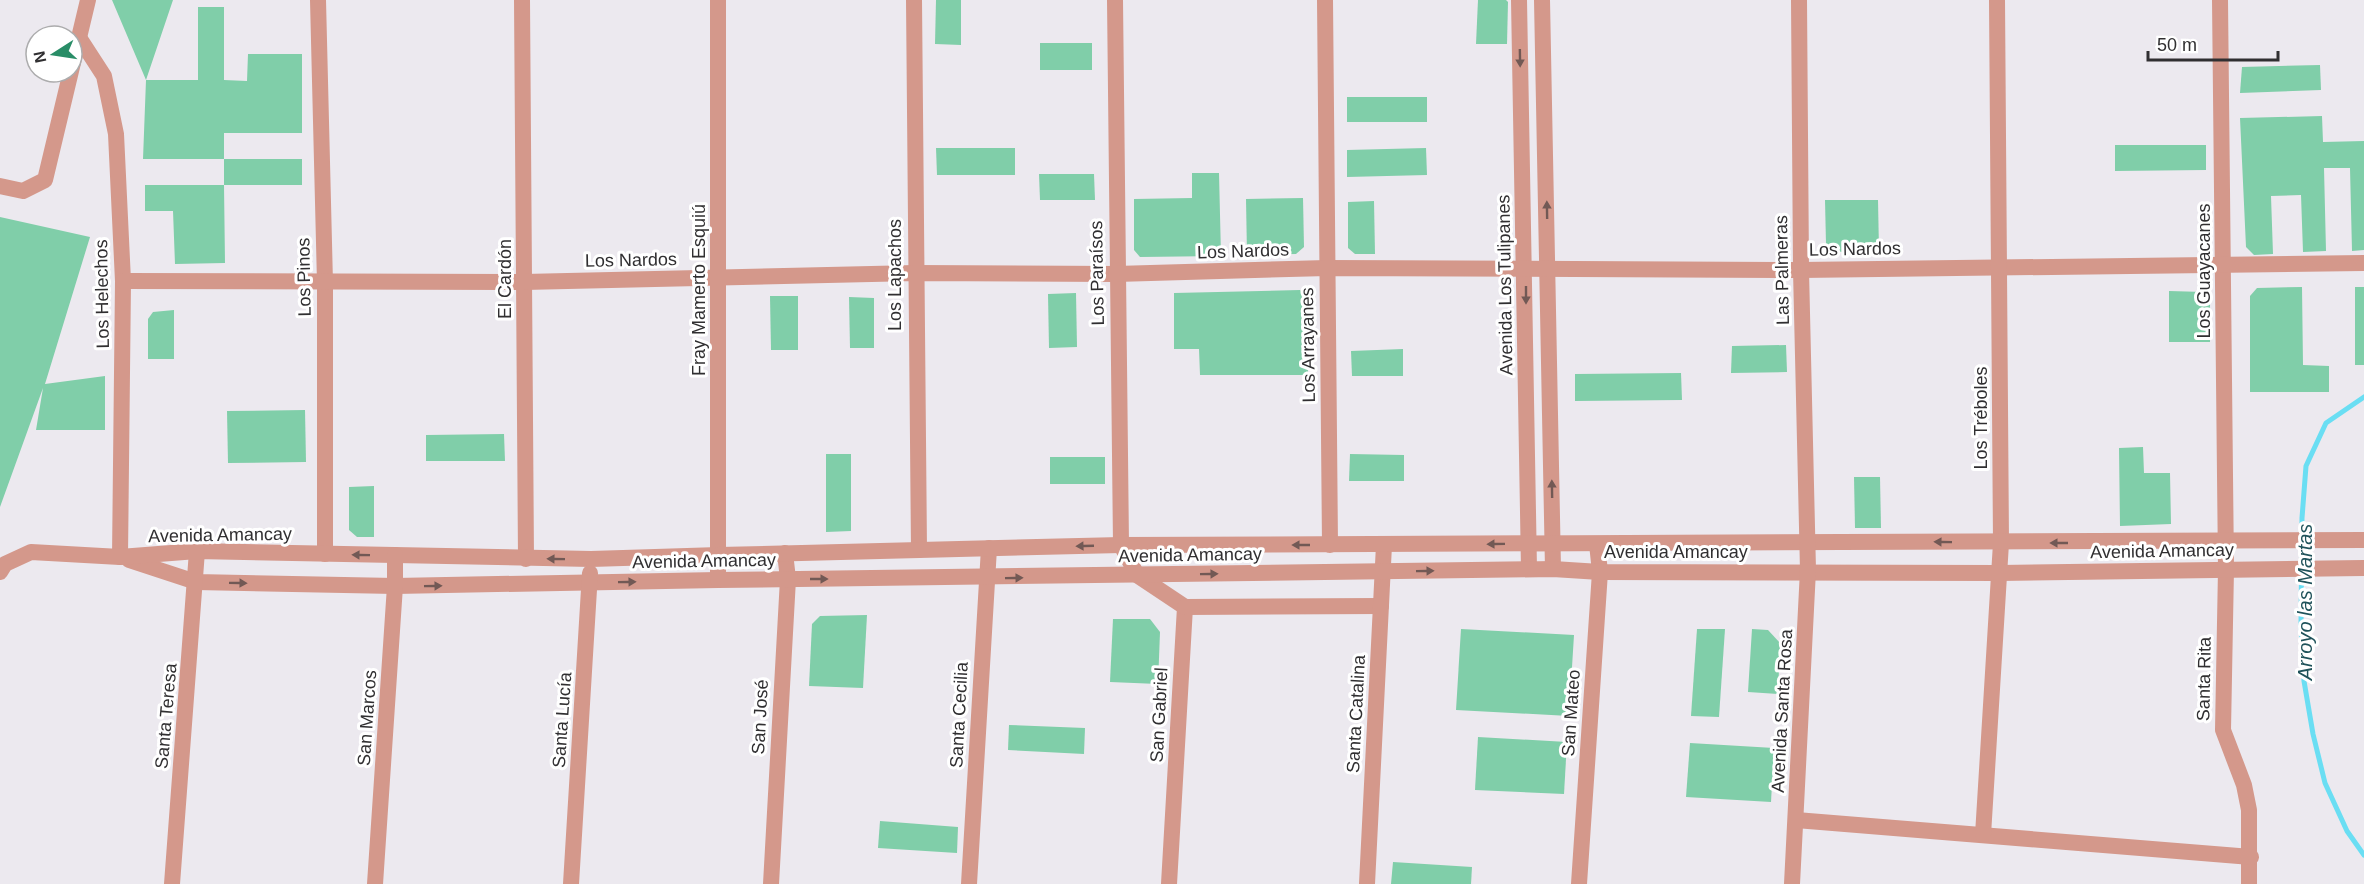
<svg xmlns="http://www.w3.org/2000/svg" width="2364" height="884" viewBox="0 0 2364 884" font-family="Helvetica,sans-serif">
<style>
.grass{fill:#80cea9}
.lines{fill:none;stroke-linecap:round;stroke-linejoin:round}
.stream{stroke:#6adef3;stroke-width:5}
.minor{stroke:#d4988b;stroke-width:16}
.tertiary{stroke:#d4988b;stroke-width:16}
.oneway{fill:#725955}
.labels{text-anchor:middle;stroke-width:6;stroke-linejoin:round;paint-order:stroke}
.street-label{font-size:18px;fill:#302f31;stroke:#fff}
.water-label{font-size:20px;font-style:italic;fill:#1f525a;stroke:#fff}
</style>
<rect width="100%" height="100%" fill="#ece9ef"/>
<g class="grass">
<polygon points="112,0 173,0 146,80 198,80 198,7 224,7 224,80 247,81 248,54 302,54 302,133 224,133 224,159 302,159 302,185 224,185 225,263 175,264 173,211 145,211 145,185 224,185 224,159 143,159 146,80"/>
<polygon points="936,0 961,0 961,45 935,44"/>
<polygon points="1478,0 1506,0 1508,2 1507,44 1476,44"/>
<rect x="1040" y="43" width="52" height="27"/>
<polygon points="2320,65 2321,90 2240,93 2242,67"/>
<rect x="1347" y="97" width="80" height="25"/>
<polygon points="2322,116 2323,142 2364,141 2364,250 2352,251 2350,168 2324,168 2326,251 2303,252 2301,195 2271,196 2273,254 2254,255 2246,247 2240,118"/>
<polygon points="2115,145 2206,145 2206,170 2115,171"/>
<polygon points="936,148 1015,148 1015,175 937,175"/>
<polygon points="1426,148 1427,175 1347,177 1347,150"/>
<polygon points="1192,173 1219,173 1221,256 1140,257 1134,250 1134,199 1192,198"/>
<polygon points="1039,174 1094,174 1095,200 1040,200"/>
<polygon points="1303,198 1304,247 1296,254 1247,255 1246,199"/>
<polygon points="1825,200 1878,200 1879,251 1833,252 1826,244"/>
<polygon points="1374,201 1375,254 1355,254 1348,248 1348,202"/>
<polygon points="0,217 90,237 45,384 105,376 105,430 36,430 43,388 0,507"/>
<polygon points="2302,287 2303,365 2329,366 2329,392 2250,392 2250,296 2257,288"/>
<rect x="2355" y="287" width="9" height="78"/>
<polygon points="1300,290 1308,298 1308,375 1200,375 1199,349 1174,349 1174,293"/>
<polygon points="2169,291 2204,292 2210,299 2210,342 2169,342"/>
<polygon points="1076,293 1077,347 1049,348 1048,294"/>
<polygon points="770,296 798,296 798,350 771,350"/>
<polygon points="849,297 874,298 874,348 850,348"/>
<polygon points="174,310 174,359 148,359 148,319 153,312"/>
<polygon points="1786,345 1787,372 1731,373 1732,346"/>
<polygon points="1403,349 1403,376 1352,376 1351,351"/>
<polygon points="1681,373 1682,400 1575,401 1575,374"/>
<polygon points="305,410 306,462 228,463 227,411"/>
<polygon points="504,434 505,461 426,461 426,435"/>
<polygon points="2143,447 2144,473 2170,473 2171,524 2120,526 2119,448"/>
<polygon points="826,454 851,454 851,531 826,532"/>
<polygon points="1350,454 1404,455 1404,481 1349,481"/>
<rect x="1050" y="457" width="55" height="27"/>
<polygon points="1854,477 1880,477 1881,528 1855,528"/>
<polygon points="374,486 374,537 357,537 349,530 349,487"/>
<polygon points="867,615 863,688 809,686 812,624 820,616"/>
<polygon points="1113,619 1150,619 1160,632 1158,684 1110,682"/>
<polygon points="1461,629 1574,635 1569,716 1456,710"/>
<polygon points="1697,629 1725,629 1719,717 1691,716"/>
<polygon points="1752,629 1768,630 1780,643 1778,694 1748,692"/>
<polygon points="1009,725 1085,728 1084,754 1008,750"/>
<polygon points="1478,737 1567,742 1564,794 1475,790"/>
<polygon points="1690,743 1774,748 1771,802 1686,797"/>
<polygon points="880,821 958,827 957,853 878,848"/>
<polygon points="1393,862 1472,867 1471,884 1391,884"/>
</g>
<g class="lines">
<polyline class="stream" points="2364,397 2326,423 2306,466 2302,518 2301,624 2304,681 2313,734 2325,783 2347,831 2364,855"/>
<g class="minor">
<polyline points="318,0 325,283 325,554"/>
<polyline points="522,0 526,559"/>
<polyline points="914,0 919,550"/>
<polyline points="1115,0 1121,545 1137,575 1185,607 1169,884"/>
<polyline points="1325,0 1330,545"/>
<polyline points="1519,0 1529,569"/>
<polyline points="1542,0 1553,569"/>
<polyline points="2220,0 2226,569 2223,730 2244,785 2249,810 2249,884"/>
<polyline points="80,39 104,76 116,134 123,281 120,557"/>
<polyline points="0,186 23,191 45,180 88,0"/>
<polyline points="123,281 524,282 915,273 1116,274 1327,268 1801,270 2364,263"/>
<polyline points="129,560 196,582 395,586 718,580"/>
<polyline points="0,572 5,564 31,552 120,557 197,551 591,559 719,555"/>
<polyline points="1185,607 1381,606"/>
<polyline points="1796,820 2251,857"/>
<polyline points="1983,835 2001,543 1997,0"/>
<polyline points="172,884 197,551"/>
<polyline points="375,884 395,586 395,555"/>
<polyline points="571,884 590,573"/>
<polyline points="771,884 788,579 785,553"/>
<polyline points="969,884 989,548"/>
<polyline points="1367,884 1384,545"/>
<polyline points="1579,884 1600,572 1597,544"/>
</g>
<g class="tertiary">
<polyline points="718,0 718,580 1553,569 1600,572 2000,573 2364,568"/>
<polyline points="719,555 1121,545 2364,540"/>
<polyline points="1792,884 1808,570 1801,270 1799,0"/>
</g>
</g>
<defs><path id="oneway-solid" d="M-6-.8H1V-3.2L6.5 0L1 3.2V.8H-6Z" transform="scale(1.5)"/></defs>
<g class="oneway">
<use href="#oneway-solid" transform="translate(1520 58) rotate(89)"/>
<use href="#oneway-solid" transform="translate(1547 210) rotate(-91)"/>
<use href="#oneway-solid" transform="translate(1526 295) rotate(90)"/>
<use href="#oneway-solid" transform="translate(1552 489) rotate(-91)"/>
<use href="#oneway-solid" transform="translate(1943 542) rotate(-179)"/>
<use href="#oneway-solid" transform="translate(2059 543) rotate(180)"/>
<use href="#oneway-solid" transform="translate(1496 544) rotate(179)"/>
<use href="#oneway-solid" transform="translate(1301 545) rotate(-180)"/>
<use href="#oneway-solid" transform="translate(1085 546) rotate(178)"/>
<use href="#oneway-solid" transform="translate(361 555) rotate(-179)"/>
<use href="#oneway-solid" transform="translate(556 559) rotate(-179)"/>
<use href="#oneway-solid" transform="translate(1425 571) rotate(-1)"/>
<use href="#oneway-solid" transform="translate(1209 574) rotate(-1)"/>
<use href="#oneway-solid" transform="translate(1014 578) rotate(-1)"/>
<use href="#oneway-solid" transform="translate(819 579)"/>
<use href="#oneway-solid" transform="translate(627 582) rotate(-1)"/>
<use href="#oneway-solid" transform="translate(238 583) rotate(1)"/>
<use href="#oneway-solid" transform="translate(433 586) rotate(-1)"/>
</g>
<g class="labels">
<g class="street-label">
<text transform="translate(1855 249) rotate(-1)" y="6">Los Nardos</text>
<text transform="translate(1243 251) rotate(-2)" y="6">Los Nardos</text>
<text transform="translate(631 260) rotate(-1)" y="6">Los Nardos</text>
<text transform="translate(1782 270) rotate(-91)" y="6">Las Palmeras</text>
<text transform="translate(2204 271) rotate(-90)" y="6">Los Guayacanes</text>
<text transform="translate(1097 273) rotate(-91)" y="6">Los Paraísos</text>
<text transform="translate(895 275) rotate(-90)" y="6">Los Lapachos</text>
<text transform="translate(304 277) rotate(-91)" y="6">Los Pinos</text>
<text transform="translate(505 279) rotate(-90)" y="6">El Cardón</text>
<text transform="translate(1505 285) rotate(-91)" y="6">Avenida Los Tulipanes</text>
<text transform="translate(699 290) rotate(-90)" y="6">Fray Mamerto Esquiú</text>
<text transform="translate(102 294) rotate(-91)" y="6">Los Helechos</text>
<text transform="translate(1308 345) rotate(-91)" y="6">Los Arrayanes</text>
<text transform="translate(1981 418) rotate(-90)" y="6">Los Tréboles</text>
<text transform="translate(220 535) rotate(-1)" y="6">Avenida Amancay</text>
<text transform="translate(2162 551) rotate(-1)" y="6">Avenida Amancay</text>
<text x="1676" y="558">Avenida Amancay</text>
<text transform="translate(1190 555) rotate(-1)" y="6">Avenida Amancay</text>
<text transform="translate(704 561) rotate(-1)" y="6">Avenida Amancay</text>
<text transform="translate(2204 679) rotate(-89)" y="6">Santa Rita</text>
<text transform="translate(1782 711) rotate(-87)" y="6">Avenida Santa Rosa</text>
<text transform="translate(1571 713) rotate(-86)" y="6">San Mateo</text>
<text transform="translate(1356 714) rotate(-87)" y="6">Santa Catalina</text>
<text transform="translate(959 715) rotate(-87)" y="6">Santa Cecilia</text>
<text transform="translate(1159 715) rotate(-87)" y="6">San Gabriel</text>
<text transform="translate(166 716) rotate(-85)" y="6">Santa Teresa</text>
<text transform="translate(760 717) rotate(-87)" y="6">San José</text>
<text transform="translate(367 718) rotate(-86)" y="6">San Marcos</text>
<text transform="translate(562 720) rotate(-86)" y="6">Santa Lucía</text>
</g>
<g class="water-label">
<text transform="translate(2305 602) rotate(-90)" y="7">Arroyo las Martas</text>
</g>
</g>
<g transform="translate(54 54) rotate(258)"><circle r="28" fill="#ffffff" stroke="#acacad" stroke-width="1.5"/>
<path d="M0-4.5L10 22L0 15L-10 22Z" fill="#298d67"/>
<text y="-9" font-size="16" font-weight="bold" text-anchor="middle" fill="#302f31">N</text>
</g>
<path d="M2148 51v9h130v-9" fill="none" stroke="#302f31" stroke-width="3"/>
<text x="2157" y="51" font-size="18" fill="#302f31" stroke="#ffffff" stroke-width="4.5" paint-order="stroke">50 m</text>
</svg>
